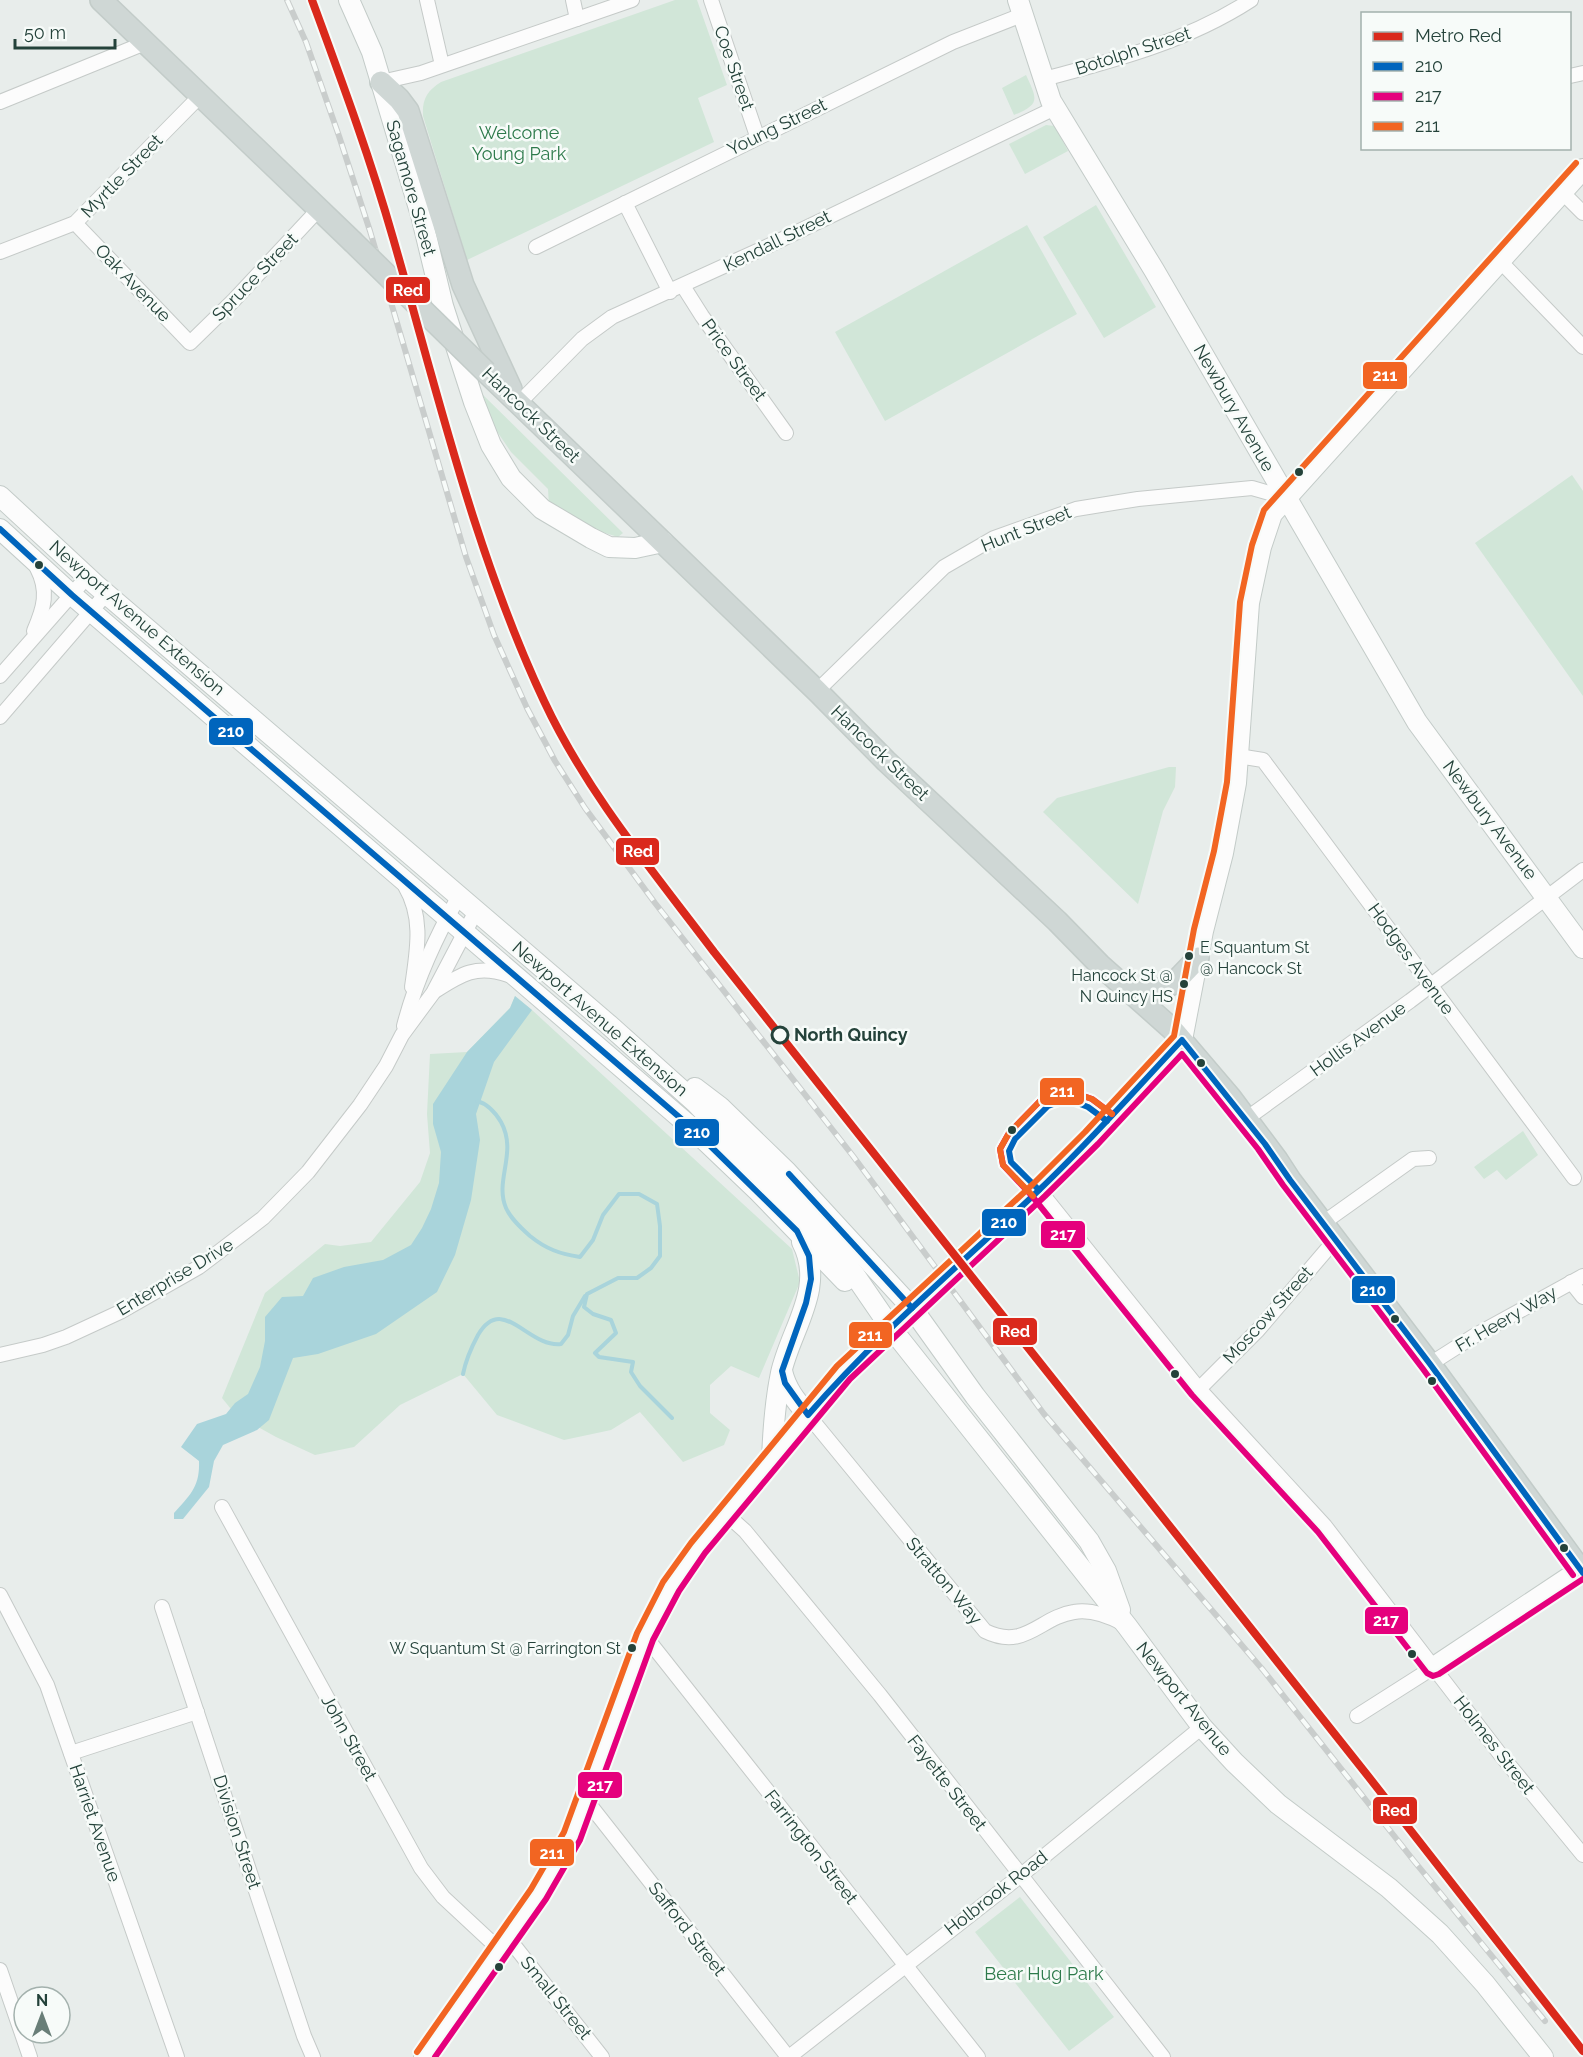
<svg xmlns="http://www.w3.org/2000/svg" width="1583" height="2057" viewBox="0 0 1583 2057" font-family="Raleway,sans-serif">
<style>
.green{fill:#d1e6d8}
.water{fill:#a9d4db}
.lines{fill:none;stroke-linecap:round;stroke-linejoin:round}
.stream{stroke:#a9d4db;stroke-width:4}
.street-casing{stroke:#c5cac8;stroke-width:16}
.secondary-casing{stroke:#c3cbc8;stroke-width:22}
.primary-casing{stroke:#c3ccc9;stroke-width:24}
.street{stroke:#fcfcfc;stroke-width:14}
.secondary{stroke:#fcfcfc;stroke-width:20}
.primary{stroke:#cfd7d5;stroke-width:21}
.rail-casing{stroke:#c9cdcc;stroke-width:6}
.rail{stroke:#f7fbf9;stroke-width:4;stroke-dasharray:11;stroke-linecap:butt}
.secondary-bridge-casing{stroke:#c3cbc8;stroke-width:22;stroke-linecap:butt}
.primary-bridge-casing{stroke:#c3ccc9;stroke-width:24;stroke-linecap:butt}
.secondary-bridge{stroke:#fcfcfc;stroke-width:20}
.primary-bridge{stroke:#cfd7d5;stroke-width:21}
.bus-1-casing{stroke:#f7fbf9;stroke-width:10}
.bus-2-casing{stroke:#f7fbf9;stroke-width:10}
.bus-3-casing{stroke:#f7fbf9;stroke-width:10}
.bus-1{stroke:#0065bd;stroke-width:6}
.bus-2{stroke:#e5007d;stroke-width:6}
.bus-3{stroke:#f26522;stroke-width:6}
.metro-1-casing{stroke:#f7fbf9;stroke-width:12}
.metro-1{stroke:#da291c;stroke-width:8}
.bus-dot{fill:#24423a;stroke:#f7fbf9;stroke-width:2}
.stop-dot{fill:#f7fbf9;stroke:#24423a;stroke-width:3}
.labels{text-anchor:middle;stroke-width:5;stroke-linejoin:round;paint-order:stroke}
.bus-label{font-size:16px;fill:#24423a;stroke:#f7fbf9;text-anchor:end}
.street-label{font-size:18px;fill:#24423a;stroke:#f7fbf9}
.park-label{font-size:18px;fill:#2d7a4b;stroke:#f7fbf9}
.stop-label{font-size:18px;font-weight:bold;fill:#24423a;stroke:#f7fbf9;text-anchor:start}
.line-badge{stroke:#f7fbf9;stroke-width:2}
.badge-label{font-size:16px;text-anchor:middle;font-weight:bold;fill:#fff}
</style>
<rect width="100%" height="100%" fill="#e8edeb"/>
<g class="green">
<path d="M 675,0 L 697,0 L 727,85 L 698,98 L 714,142 L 467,260 L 423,116 C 422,99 427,91 441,82 Z"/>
<path d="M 1026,75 C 1037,99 1041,104 1014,115 L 1002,88 Z"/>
<polygon points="1046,125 1055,126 1068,151 1025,174 1009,144"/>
<polygon points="1096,205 1156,307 1104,338 1043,237"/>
<polygon points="1027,225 1077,314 885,421 835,332"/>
<polygon points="481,393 623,533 618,537 602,532 549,506 548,489 511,452 496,430"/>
<polygon points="1572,475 1583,491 1583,696 1475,543"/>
<polygon points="1169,767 1176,767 1175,787 1163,811 1138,904 1043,812 1057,798"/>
<polygon points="515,996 532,1010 792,1249 800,1282 759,1378 731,1366 710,1385 710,1413 730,1430 724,1445 683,1462 640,1412 611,1430 564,1440 497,1415 463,1374 400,1405 354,1447 315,1455 276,1437 235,1414 222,1398 265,1293 325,1244 340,1246 371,1242 420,1182 430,1153 427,1114 430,1054 467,1052 510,1008"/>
<polygon points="1523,1131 1538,1155 1506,1180 1497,1170 1484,1179 1474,1167"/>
<polygon points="1020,1897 1114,2017 1069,2051 975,1932"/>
</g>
<path class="water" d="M 515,996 L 532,1010 L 494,1062 L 476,1114 L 480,1140 L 471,1200 L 455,1255 L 437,1292 L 376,1334 L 318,1354 L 293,1358 L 269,1420 L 257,1430 L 223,1445 L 214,1461 L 209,1487 L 183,1519 L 174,1519 L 174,1513 C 190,1495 200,1487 199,1461 L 181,1447 L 197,1424 L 226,1414 L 235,1403 L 248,1394 L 260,1367 L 265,1341 L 265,1317 L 282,1297 L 303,1296 L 313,1278 L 344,1267 L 383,1260 L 411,1245 L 422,1228 L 431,1209 L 439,1183 L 441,1152 L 433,1124 L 433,1104 L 467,1052 L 510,1008 Z"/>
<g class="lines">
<g class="stream">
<path d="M 477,1101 C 488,1104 495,1112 501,1122 C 518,1153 494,1180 506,1208 C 511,1219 521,1228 530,1236 C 546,1249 560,1254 580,1257 L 593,1240 L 603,1215 L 619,1194 L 639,1194 L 657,1204 L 660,1226 L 660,1256 L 651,1268 L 637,1278 L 618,1278 L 587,1294 L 584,1307 L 593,1314 L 611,1320 L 616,1333 L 595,1353 L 599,1357 L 633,1362 L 631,1372 L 640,1386 L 672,1418"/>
<path d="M 463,1374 C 466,1359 471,1348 478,1335 C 503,1293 528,1348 561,1344 L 568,1335 L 573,1316 L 585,1296"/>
</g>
<g class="street-casing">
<g id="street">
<polyline points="427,0 442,65"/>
<polyline points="573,0 577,19"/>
<polyline points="711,0 757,136"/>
<polyline points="1570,76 1583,73"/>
<path d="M 1044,79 C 1116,60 1188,41 1251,0"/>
<polyline points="381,82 421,73 632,0"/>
<polyline points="0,102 145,43"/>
<polyline points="1562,192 1583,213"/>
<polyline points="625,203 670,292"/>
<polyline points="75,223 190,343 234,300 318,210"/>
<polyline points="536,247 953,42 1022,15"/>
<polyline points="0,252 75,223 200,96"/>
<polyline points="1500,261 1583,347"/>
<polyline points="683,286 702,316 786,433"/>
<polyline points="519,403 582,339 612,317 766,247 1055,108"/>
<path d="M 34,631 C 44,608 49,591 37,568"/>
<polyline points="0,676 87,577"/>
<polyline points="817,691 944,567 994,538 1076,509 1138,499 1252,488 1287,498"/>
<polyline points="0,717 106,594"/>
<polyline points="1238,756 1263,760 1574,1178"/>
<path d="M 405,886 C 424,918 417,951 412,987"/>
<path d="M 435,991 C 461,974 477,964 508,975"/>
<path d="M 404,1026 C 415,983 437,935 459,896"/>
<polyline points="1246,1119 1410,1001 1583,870"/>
<polyline points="1039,1190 1199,1389 1325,1526 1500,1754 1583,1855"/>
<polyline points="1323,1223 1413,1159 1429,1158"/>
<polyline points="1571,1282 1583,1297"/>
<polyline points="0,1355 43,1345 66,1337 120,1312 199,1267 263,1218 308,1172 360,1105 386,1066 402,1035 433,993 476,911"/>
<polyline points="1430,1364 1474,1336 1583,1276"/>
<polyline points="1199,1389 1258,1330 1335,1240"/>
<path d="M 808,1415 L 985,1631 C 1025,1651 1040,1617 1074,1612 C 1091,1609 1109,1616 1124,1624"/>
<polyline points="222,1507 421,1868 443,1897 501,1951"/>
<polyline points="726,1514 745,1531 880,1695 1163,2057"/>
<polyline points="0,1595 47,1685 177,2057"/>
<polyline points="162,1607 304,2036 313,2057"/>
<polyline points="645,1636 978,2057"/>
<polyline points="1357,1716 1434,1667"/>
<polyline points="71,1753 197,1712"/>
<polyline points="586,1800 788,2057"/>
<polyline points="509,1939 602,2057"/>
<polyline points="0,1970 30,2057"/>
<polyline points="789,2057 1020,1876 1202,1727"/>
</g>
</g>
<g class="secondary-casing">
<g id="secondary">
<polyline points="349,0 372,52 421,215 443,306 474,402 491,445 511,478 542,509 591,538 609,547 635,548 663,542"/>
<polyline points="1018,0 1051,101 1154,270 1417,722 1583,948"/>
<polyline points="0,496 96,585 608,1024 696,1103 824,1237 854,1274 891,1328 1127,1626 1202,1727 1234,1762 1278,1804 1389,1888 1440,1934 1485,1984 1543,2057"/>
<polyline points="0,529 72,595 692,1128 759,1192 845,1281"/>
<polyline points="695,1088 720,1107 787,1172 912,1308 975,1396 1089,1541 1106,1571 1120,1610"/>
<polyline points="980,1245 1039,1190 1091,1138 1182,1040 1203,931 1223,853 1236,783 1249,603 1261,547 1272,514 1583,169"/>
<path d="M 782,1371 C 786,1389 796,1401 808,1415"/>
<path d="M 772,1460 C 773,1431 775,1402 781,1373 C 791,1328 826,1288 802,1242"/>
<polyline points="1434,1667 1583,1568"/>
<polyline points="424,2057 493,1961 539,1894 572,1836 645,1636 671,1586 698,1548 821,1399 872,1344"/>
</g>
</g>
<g class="primary-casing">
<g id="primary">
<polyline points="101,0 352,241"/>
<polyline points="381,82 399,99 408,111 463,285 511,389"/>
<polyline points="486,372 817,691 886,761 1057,921 1100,965 1172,1029 1230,1097 1277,1160 1290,1180 1430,1364 1583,1573"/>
<polyline points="1134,994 1161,989 1174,983 1198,958"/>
</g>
</g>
<use href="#street" class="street"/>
<use href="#secondary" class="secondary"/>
<use href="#primary" class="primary"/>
<g class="rail-casing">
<polyline id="rail" points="287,0 306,42 339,136 370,231 466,557 494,635 527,708 555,761 585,808 655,903 853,1156 1044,1414 1263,1670 1414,1861 1545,2021"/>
</g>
<use href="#rail" class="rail"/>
<g class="secondary-bridge-casing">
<polyline id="secondary-bridge" points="872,1344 980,1245"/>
</g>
<g class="primary-bridge-casing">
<polyline id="primary-bridge" points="352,241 486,372"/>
</g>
<use href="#secondary-bridge" class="secondary-bridge"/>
<use href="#primary-bridge" class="primary-bridge"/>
<g class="bus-1-casing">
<g id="bus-1">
<path d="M 0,529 L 72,595 L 692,1128 L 797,1231 L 809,1256 L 811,1279 L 806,1303 L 782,1371 L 785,1383 L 808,1415 C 878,1334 959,1266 1037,1192 C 1088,1144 1134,1091 1182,1040 L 1265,1144 L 1290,1180 L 1430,1364 L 1583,1573"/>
<polyline points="789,1174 912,1308"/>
<polyline points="1039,1190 1011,1162 1009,1151 1015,1139 1048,1106 1067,1099 1088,1107 1107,1121"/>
</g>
</g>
<g class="bus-2-casing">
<g id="bus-2">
<polyline points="1112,1114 1092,1099 1066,1090 1042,1099 1009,1133 1000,1149 1003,1165 1032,1196 1192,1395 1318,1532 1427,1673 1433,1676 1439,1674 1583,1579"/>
<polyline points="435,2057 546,1899 580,1840 653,1640 679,1591 705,1553 850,1379 1045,1196 1098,1144 1182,1054 1258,1149 1283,1185 1423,1369 1573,1575"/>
</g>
</g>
<g class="bus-3-casing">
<g id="bus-3">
<polyline points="1033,1196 1003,1165 1000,1149 1009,1133 1042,1099 1066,1090 1092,1099 1112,1114"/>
<polyline points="417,2052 531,1889 564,1832 637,1633 663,1582 691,1543 837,1366 1033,1184 1085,1132 1174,1036 1194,929 1214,851 1227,782 1240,602 1252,545 1264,510 1576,163"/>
</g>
</g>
<use href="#bus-1" class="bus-1"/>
<use href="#bus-2" class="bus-2"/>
<use href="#bus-3" class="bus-3"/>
<g class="metro-1-casing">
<path id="metro-1" d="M 312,0 C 341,79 370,157 393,238 C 438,394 475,554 544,701 C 587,793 653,871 714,952 L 1368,1776 L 1583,2051"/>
</g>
<use href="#metro-1" class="metro-1"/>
</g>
<g class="bus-dot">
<circle cx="1299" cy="472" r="5"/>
<circle cx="39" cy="565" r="5"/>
<circle cx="1189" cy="956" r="5"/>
<circle cx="1184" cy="984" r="5"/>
<circle cx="1201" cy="1063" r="5"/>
<circle cx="1012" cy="1130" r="5"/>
<circle cx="1395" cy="1319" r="5"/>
<circle cx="1175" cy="1374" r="5"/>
<circle cx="1432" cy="1381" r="5"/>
<circle cx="1564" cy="1548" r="5"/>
<circle cx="632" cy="1648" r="5"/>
<circle cx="1412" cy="1654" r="5"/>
<circle cx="499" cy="1967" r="5"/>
</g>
<circle class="stop-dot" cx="780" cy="1035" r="8"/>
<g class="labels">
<g class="bus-label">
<text x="1200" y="953" text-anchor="start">E Squantum St<tspan x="1200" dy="21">@ Hancock St</tspan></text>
<text x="1173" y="981">Hancock St @<tspan x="1173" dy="21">N Quincy HS</tspan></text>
<text x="621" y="1654">W Squantum St @ Farrington St</text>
</g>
<g class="street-label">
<text transform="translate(1133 51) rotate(-18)" y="6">Botolph Street</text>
<text transform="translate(734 68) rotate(71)" y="6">Coe Street</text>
<text transform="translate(777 127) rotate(-26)" y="6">Young Street</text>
<text transform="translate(122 176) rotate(-46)" y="6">Myrtle Street</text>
<text transform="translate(411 188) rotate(74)" y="6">Sagamore Street</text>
<text transform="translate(777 241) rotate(-26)" y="6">Kendall Street</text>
<text transform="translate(255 277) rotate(-46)" y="6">Spruce Street</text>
<text transform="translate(133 283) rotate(46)" y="6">Oak Avenue</text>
<text transform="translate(734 360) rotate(54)" y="6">Price Street</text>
<text transform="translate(1234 408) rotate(60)" y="6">Newbury Avenue</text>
<text transform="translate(531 415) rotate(44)" y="6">Hancock Street</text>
<text transform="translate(1026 529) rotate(-22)" y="6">Hunt Street</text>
<text transform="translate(137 618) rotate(41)" y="6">Newport Avenue Extension</text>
<text transform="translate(880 753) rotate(44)" y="6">Hancock Street</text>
<text transform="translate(1490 820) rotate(53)" y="6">Newbury Avenue</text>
<text transform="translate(1411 959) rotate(54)" y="6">Hodges Avenue</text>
<text transform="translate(600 1019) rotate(41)" y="6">Newport Avenue Extension</text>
<text transform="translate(1358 1039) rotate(-36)" y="6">Hollis Avenue</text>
<text transform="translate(175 1277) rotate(-31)" y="6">Enterprise Drive</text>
<text transform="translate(1268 1315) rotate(-48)" y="6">Moscow Street</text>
<text transform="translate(1506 1319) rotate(-30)" y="6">Fr. Heery Way</text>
<text transform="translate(944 1581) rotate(50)" y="6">Stratton Way</text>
<text transform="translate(1184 1699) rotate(51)" y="6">Newport Avenue</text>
<text transform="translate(349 1738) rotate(61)" y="6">John Street</text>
<text transform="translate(1494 1745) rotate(52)" y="6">Holmes Street</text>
<text transform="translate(947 1783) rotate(52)" y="6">Fayette Street</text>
<text transform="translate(95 1823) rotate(71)" y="6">Harriet Avenue</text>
<text transform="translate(237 1832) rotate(72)" y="6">Division Street</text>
<text transform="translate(811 1847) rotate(52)" y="6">Farrington Street</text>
<text transform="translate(996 1893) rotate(-38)" y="6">Holbrook Road</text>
<text transform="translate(687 1929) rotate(52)" y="6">Safford Street</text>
<text transform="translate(556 1998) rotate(51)" y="6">Small Street</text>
</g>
<g class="park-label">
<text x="519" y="139">Welcome<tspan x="519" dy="21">Young Park</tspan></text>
<text x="1044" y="1980">Bear Hug Park</text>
</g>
<g class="stop-label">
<text x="794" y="1041">North Quincy</text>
</g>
</g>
<g class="line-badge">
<rect x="385" y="276" width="46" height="28" rx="6" fill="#da291c"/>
<rect x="1362" y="361" width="46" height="29" rx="6" fill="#f26522"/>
<rect x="208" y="717" width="46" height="29" rx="6" fill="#0065bd"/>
<rect x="615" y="837" width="45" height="29" rx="6" fill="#da291c"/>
<rect x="1039" y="1077" width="46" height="29" rx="6" fill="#f26522"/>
<rect x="674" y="1118" width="46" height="29" rx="6" fill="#0065bd"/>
<rect x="981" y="1208" width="46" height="29" rx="6" fill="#0065bd"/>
<rect x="1040" y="1220" width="46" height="29" rx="6" fill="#e5007d"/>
<rect x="1351" y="1275" width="45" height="29" rx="6" fill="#0065bd"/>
<rect x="992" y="1317" width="46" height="29" rx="6" fill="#da291c"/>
<rect x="848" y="1321" width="45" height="28" rx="6" fill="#f26522"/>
<rect x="1364" y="1606" width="45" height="29" rx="6" fill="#e5007d"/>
<rect x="577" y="1771" width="46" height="28" rx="6" fill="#e5007d"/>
<rect x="1372" y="1796" width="46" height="29" rx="6" fill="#da291c"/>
<rect x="529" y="1838" width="46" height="29" rx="6" fill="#f26522"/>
</g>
<g class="badge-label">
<text x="408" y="296">Red</text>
<text x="1385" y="381">211</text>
<text x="231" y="737">210</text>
<text x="638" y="857">Red</text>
<text x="1062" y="1097">211</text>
<text x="697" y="1138">210</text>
<text x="1004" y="1228">210</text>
<text x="1063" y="1240">217</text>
<text x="1373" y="1296">210</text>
<text x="1015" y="1337">Red</text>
<text x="870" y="1341">211</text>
<text x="1386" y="1626">217</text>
<text x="600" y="1791">217</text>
<text x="1395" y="1816">Red</text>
<text x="552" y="1859">211</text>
</g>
<rect x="1361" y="12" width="210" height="138" fill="#f7fbf9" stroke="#a3b1ad" stroke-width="1.5"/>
<rect x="1373" y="32" width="30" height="9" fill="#da291c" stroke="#a3b1ad" stroke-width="1.5"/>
<text x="1415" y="42" font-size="18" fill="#24423a">Metro Red</text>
<rect x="1373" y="62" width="30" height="9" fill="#0065bd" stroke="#a3b1ad" stroke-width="1.5"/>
<text x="1415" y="72" font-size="18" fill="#24423a">210</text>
<rect x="1373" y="92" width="30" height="9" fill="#e5007d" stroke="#a3b1ad" stroke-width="1.5"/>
<text x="1415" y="102" font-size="18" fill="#24423a">217</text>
<rect x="1373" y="122" width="30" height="9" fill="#f26522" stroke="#a3b1ad" stroke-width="1.5"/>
<text x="1415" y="132" font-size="18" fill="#24423a">211</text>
<g transform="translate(42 2015)"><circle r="28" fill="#f7fbf9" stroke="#a3b1ad" stroke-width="1.5"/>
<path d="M0-4.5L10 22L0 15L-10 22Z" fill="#697e78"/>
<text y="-9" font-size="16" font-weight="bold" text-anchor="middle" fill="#24423a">N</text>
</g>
<path d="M15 39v9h100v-9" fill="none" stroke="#24423a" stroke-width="3"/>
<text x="24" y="39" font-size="18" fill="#24423a" stroke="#f7fbf9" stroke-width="4.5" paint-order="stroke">50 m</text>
</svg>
